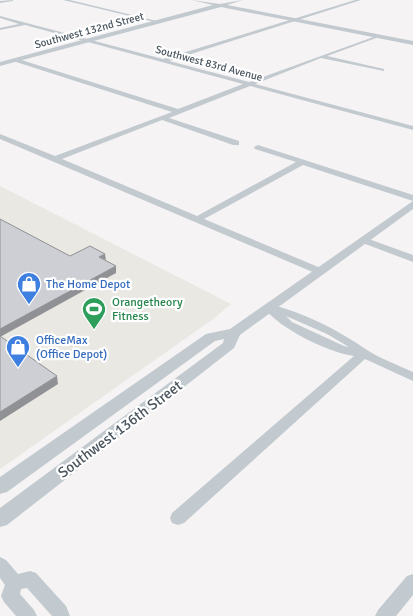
<svg xmlns="http://www.w3.org/2000/svg" width="413" height="616" viewBox="0 0 413 616" font-family="Signika,sans-serif">
<style>
.commercial{fill:#eae8e2}
.lines{fill:none;stroke-linecap:round;stroke-linejoin:round}
.minor{fill:#c2cad0;fill-rule:evenodd}
.tertiary{fill:#c2cad0;fill-rule:evenodd}
.shaded-wall{fill:#909194}
.building{fill:#cdcfd4;stroke:#909194}
.labels{text-anchor:middle;stroke-width:4.5;stroke-linejoin:round;paint-order:stroke}
.far-street-label{font-size:11px;fill:#4b565f;stroke:#fff}
.shop-label{font-size:12px;fill:#366cbe;stroke:#fff;text-anchor:start}
.leisure-label{font-size:12px;fill:#27864d;stroke:#fff;text-anchor:start}
.near-street-label{font-size:15px;fill:#4b565f;stroke:#fff}
</style>
<rect width="100%" height="100%" fill="#f5f3f3"/>
<polygon class="commercial" points="0,186 231,304 213,319 0,469"/>
<g class="lines">
<g class="minor">
<polygon points="13,0 13,1 0,3 0,1"/>
<polygon points="63,0 70,0 161,22 159,23"/>
<polygon points="355,0 361,0 169,61 249,82 379,35 379,37 327,56 384,69 384,71 321,58 255,84 413,126 413,130 250,86 169,118 239,141 239,145 233,145 162,120 62,159 197,216 296,162 255,149 254,147 258,145 413,195 413,201 303,165 204,219 323,269 324,271 323,273 315,273 0,139 0,134 55,156 172,112 13,61 15,58 178,109 243,84 25,25 0,30 0,28 19,24 0,18 0,16 163,59"/>
<polygon points="363,237 413,255 413,262 360,242 358,240"/>
<path d="M 269,304 C 305,313 336,329 367,350 C 381,359 398,365 413,372 L 413,381 L 365,359 L 184,523 L 178,525 L 172,523 L 170,518 L 172,513 L 354,356 C 327,352 280,329 263,307 ZM 286,316 L 327,334 L 349,347 L 344,346 L 292,322 Z"/>
<polygon points="0,557 6,560 18,574 30,571 36,573 66,606 70,616 52,616 27,588 21,589 20,594 34,610 37,616 16,616 4,602 1,596 5,585 0,578"/>
<polygon points="413,574 413,595 396,616 375,616 378,610 407,576"/>
</g>
<g class="tertiary">
<polygon points="191,0 220,4 243,0 227,5 413,41 413,45 221,7 0,66 0,62 213,5"/>
<polygon points="413,201 413,209 240,335 234,348 7,525 0,527 0,508 223,343 224,339 215,341 7,492 0,494 0,477 206,334 230,329"/>
</g>
</g>
<g class="shaded-wall">
<polygon points="105,254 106,260 99,257"/>
<polygon points="116,266 116,273 0,337 0,329"/>
<polygon points="57,376 58,384 0,421 0,412"/>
</g>
<g class="building">
<polygon points="0,219 70,256 90,246 105,254 99,257 116,266 0,329"/>
<polygon points="0,336 57,376 0,412"/>
</g>
<defs>
<g id="shop-pin" transform="scale(1.25)"><path d="M0 17L-7.5 6A9.5 9.5 0 1 1 7.5 6Z" fill="#3f7fe0" stroke="#fff"/><path d="M-5-2.5h2.3a2.7 3.5 0 0 1 5.4 0H5L5.5 6h-11ZM-1.5-2.5h3a1.5 2.3 0 0 0-3 0Z" fill="#fff"/></g>
<g id="stadium-pin" transform="scale(1.25)"><path d="M0 17L-7.5 6A9.5 9.5 0 1 1 7.5 6Z" fill="#2e9e5b" stroke="#fff"/><path d="M0-5a6.5 5 0 1 0 0 10a6.5 5 0 1 0 0-10ZM-3.5-1.8h7v3.6h-7Z" fill="#fff"/></g>
</defs>
<g fill-rule="evenodd">
<use href="#shop-pin" x="29" y="284"/>
<use href="#stadium-pin" x="94" y="309"/>
<use href="#shop-pin" x="18" y="347"/>
</g>
<g class="labels">
<g class="far-street-label">
<text transform="translate(89 30) rotate(-15)" y="4">Southwest 132nd Street</text>
<text transform="translate(209 63) rotate(15)" y="4">Southwest 83rd Avenue</text>
</g>
<g class="shop-label">
<text x="46" y="288">The Home Depot</text>
<text x="36" y="344">OfficeMax<tspan x="36" dy="14">(Office Depot)</tspan></text>
</g>
<g class="leisure-label">
<text x="112" y="306">Orangetheory<tspan x="112" dy="14">Fitness</tspan></text>
</g>
<g class="near-street-label">
<text transform="translate(120 429) rotate(-37)" y="5">Southwest 136th Street</text>
</g>
</g>
</svg>
